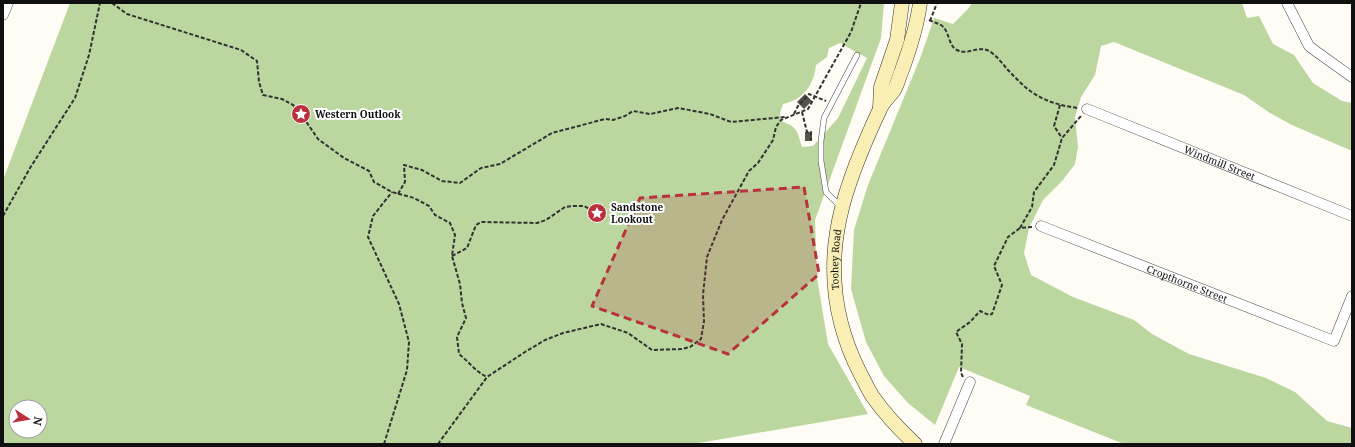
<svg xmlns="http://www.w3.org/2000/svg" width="1355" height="447" viewBox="0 0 1355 447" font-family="'Noto Serif',serif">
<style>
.forest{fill:#bbd79f;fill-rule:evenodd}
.building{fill:#58514d}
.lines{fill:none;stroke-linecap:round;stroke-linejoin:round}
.lane-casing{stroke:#434343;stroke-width:6}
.street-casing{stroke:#434343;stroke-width:11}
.secondary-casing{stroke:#323232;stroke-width:15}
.path{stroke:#323232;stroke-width:2;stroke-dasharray:4 2;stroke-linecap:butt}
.lane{stroke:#fff;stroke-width:5}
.street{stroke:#fff;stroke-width:10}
.secondary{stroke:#f9eeb4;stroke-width:14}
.marked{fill:#b8313d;fill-opacity:0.2;stroke:#b8313d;stroke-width:3;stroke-dasharray:8 5;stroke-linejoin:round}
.labels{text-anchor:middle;stroke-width:4;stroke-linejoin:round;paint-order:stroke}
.poi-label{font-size:10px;font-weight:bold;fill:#101010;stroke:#fff;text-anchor:start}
.street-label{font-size:10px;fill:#101010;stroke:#fff}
</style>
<rect width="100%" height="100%" fill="#fefcf4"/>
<g class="forest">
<path d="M 70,3 L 884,3 L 881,38 L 815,220 L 817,278 L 828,344 L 868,414 L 693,444 L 3,444 L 3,180 ZM 840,43 L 867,58 L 838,118 L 813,146 L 802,147 C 797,131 798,127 781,121 L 780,113 L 783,104 C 803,100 814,85 816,65 L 827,57 L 829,48 ZM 16,407 L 40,407 L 40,431 L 16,431 Z"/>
<polygon points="972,3 1242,3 1247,18 1259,16 1273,44 1294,55 1313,83 1342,101 1352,103 1352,151 1292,125 1270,113 1244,95 1114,42 1101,46 1095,75 1081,97 1075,117 1078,147 1075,164 1063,180 1043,200 1029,228 1024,253 1031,275 1073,297 1134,320 1152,334 1189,354 1266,378 1295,392 1327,421 1352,428 1352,444 1124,444 1026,405 1030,396 959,367 935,425 908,403 884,376 866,342 851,289 854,230 868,185 921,56 934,18 953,24 968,9"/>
</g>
<g class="building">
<polygon points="805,94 812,101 804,109 797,102"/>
<rect x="805" y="132" width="7" height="9"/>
</g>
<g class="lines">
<g class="lane-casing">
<polyline id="lane" points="841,207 826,192 821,161 821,141 824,118 857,55"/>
</g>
<g class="street-casing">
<g id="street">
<polyline points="1287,3 1309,46 1317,52 1352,77"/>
<polyline points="3,15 8,3"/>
<path id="s1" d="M 1087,109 L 1352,216"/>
<path id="s2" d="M 1041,226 L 1334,341 L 1352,296"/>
<polyline points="944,444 970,382"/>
</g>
</g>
<g class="secondary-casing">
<g id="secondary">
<polyline points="880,107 881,87 897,40 902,3"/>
<path id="s3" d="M 915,444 C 900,430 885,414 873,397 C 868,390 865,382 861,375 C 834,323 827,266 842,208 C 850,176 866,139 880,109 C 883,102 890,96 894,90 C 898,84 899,76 902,70 C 910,48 917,26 920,3"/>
</g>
</g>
<g class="path">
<path d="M 112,3 L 127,14 L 241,50 L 257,61 L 259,82 L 263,95 L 282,99 L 293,105 L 301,114 L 318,139 L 344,158 L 369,171 L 374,182 L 392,192 L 414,198 L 429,206 L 435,215 L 450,223 L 455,235 L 452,256 L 460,284 L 462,303 L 466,318 L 457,337 L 459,354 C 468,361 476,372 487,377"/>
<path d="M 929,20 C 933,22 937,23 941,25 C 950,31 948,46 957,50 C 968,56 977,45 989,51 C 996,55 1002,63 1007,69 C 1014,76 1021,84 1029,90 C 1043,101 1061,106 1078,108"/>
<polyline points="930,21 937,3"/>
<polyline points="1060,105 1054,126 1062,138"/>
<polyline points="802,112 807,132 811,132 811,140"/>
<polyline points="794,114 798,106 809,94 826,101"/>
<polyline points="398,194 405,182 404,165 422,170 442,181 460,183 481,168 500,164 552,133 605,119 613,120 625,116 633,111 650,114 678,108 710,114 731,122 785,117"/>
<polyline points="3,216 30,168 75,98 89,55 100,3"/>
<polyline points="1032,227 1020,228 1032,207 1034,192 1054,165 1062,138 1081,116"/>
<polyline points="452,256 467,248 476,225 481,222 537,223 546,220 565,207 573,206 584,206 597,213"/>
<polyline points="963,377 961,373 962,344 956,332 970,322 980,311 989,315 992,314 1002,285 994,266 1008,237 1020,228"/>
<polyline points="384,444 407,370 409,342 399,304 368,237 373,216 392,192"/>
<polyline points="438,444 487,377 525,352 545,340 563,333 601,324 628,333 652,350 682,349 690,347 701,339 704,321 703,295 707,257 722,220 749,171 758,163 773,140 776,127 781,120 808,109 851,32 861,3"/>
</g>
<use href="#lane" class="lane"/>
<use href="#street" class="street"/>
<use href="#secondary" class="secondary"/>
</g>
<path class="marked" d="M 804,187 L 819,274 L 728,354 L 592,306 L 640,198 Z"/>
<defs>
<g id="sight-disc" transform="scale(1)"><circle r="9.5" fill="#b8313d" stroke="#fff"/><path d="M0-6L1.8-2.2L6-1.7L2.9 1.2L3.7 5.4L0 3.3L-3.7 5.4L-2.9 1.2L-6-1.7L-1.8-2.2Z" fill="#fff"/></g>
</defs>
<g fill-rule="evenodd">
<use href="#sight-disc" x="301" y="114"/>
<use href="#sight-disc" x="597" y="213"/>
</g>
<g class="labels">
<g class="poi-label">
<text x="315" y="118">Western Outlook</text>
<text x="611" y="211">Sandstone<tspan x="611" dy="12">Lookout</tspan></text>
</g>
<g class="street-label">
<text dy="4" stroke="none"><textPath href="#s1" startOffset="143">Windmill Street</textPath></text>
<text dy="4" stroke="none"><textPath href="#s3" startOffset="208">Toohey Road</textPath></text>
<text dy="4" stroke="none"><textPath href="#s2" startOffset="157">Cropthorne Street</textPath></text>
</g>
</g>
<rect width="1355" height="447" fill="none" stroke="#101010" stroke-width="8"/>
<g transform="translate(28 419) rotate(102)"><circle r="19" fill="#ffffff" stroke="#9f9f9f"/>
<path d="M0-3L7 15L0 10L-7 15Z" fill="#b8313d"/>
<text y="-6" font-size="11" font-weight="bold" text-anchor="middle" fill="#101010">N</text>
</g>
</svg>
